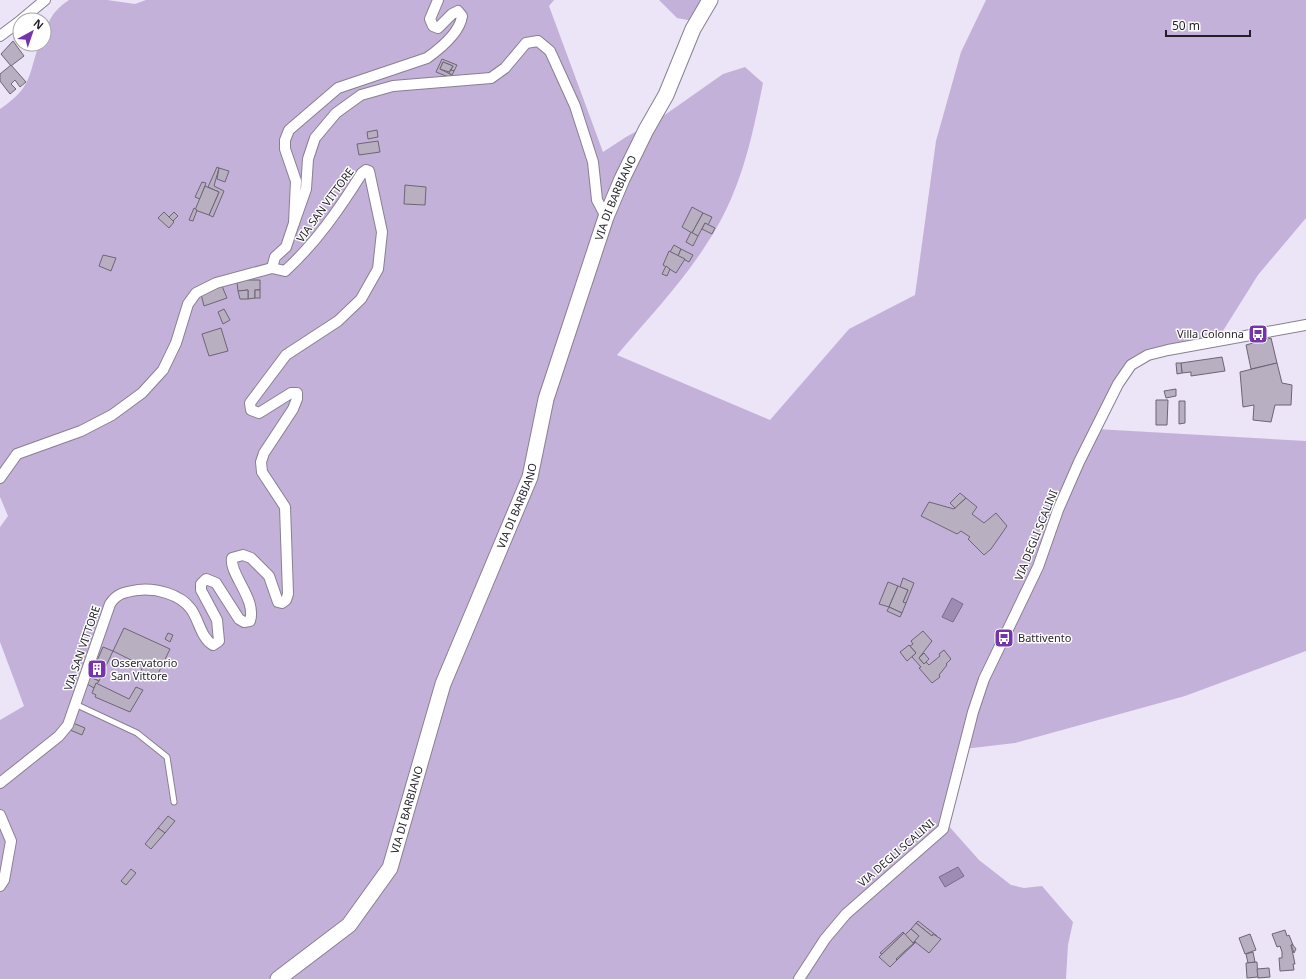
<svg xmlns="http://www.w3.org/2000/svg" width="1306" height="979" viewBox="0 0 1306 979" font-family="'Noto Sans',sans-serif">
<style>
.green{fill:#c4b1d9}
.water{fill:#9f8cb4;stroke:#7a6b89}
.building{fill:#b8afc1;stroke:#6d6575}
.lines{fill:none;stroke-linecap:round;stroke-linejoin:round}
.lane-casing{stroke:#888091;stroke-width:7}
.street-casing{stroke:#888091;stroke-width:12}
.secondary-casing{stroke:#888091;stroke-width:17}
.lane{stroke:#fff;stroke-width:5}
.street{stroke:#fff;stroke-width:10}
.secondary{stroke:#fff;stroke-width:15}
.labels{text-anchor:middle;stroke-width:3;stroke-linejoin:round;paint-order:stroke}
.street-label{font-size:11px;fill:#221f26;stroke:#fff}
.poi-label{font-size:11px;fill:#221f26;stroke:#fff;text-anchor:start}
</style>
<rect width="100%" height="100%" fill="#ece4f7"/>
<g class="green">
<path d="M 69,0 L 107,0 L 135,4 L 146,0 L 554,0 L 549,6 L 603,152 L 626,137 L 659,119 L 723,74 L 745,67 L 763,83 C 755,123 747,162 731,199 C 705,259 658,307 617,355 L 770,420 L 849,329 L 915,295 L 936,141 L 961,52 L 986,0 L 1306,0 L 1306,218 L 1258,275 L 1216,342 L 1146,354 L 1120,380 L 1096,429 L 1306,441 L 1306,651 L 1185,696 L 1015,743 L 964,749 L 946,823 L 979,860 L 1011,885 L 1024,888 L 1042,886 L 1073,922 L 1068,945 L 1066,979 L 0,979 L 0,720 L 24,706 L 0,642 L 0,527 L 8,516 L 0,497 L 0,109 C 31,88 28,78 39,44 L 44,44 C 44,25 53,10 69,0 Z"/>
<polygon points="659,0 713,0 698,22 677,18"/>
</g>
<g class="water">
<polygon points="952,598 963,604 953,622 942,617"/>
<polygon points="958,867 964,876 945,887 939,877"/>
</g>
<g class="building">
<polygon points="13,41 24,56 11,66 1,54"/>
<polygon points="442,59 457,65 454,71 451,70 453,66 443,62 440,69 452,75 451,78 436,72"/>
<polygon points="443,62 453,66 449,72 440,69"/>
<polygon points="11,65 26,82 20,87 15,80 11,84 16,89 10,94 0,81 0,74"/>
<polygon points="451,70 454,71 452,75 449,73"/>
<polygon points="377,130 378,137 368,139 367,132"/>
<polygon points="378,141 380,152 359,155 357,144"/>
<polygon points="217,167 219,168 214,186 224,191 213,217 209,215 219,192 208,187"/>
<polygon points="219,168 229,171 225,182 217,179"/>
<polygon points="202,182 206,183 200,199 195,197"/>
<polygon points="405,185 426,187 425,205 404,204"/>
<polygon points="205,186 219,192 209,215 195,210"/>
<polygon points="692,207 703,213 692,233 682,227"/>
<polygon points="194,208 197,210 193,221 189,220"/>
<polygon points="164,212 174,222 169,228 158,218"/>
<polygon points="174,212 178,216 173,221 169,217"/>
<polygon points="703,213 712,217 708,225 705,223 698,236 692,233"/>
<polygon points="705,223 715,228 712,234 702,229"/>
<polygon points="691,232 698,236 693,246 686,242"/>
<polygon points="674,245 681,249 678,256 670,252"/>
<polygon points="681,249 693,255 689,262 678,256"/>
<polygon points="669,251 685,259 676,273 663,265"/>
<polygon points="103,255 116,258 111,271 99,266"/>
<polygon points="666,266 670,269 667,276 662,274"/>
<polygon points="246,280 260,280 260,290 255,290 255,298 248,299 248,290 238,291 237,283"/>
<polygon points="222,286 227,298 204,306 201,294"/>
<polygon points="248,290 248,299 240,299 238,291"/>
<rect x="255" y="290" width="5" height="8"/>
<polygon points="224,309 230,320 223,324 218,312"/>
<polygon points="221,328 228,351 209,356 202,334"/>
<polygon points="1271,338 1277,363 1251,369 1246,345"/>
<polygon points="1222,357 1225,371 1191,376 1191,372 1182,373 1181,363"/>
<polygon points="1176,363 1181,363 1182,373 1177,374"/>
<polygon points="1277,363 1282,383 1292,385 1291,405 1275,405 1271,422 1253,420 1254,405 1243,407 1240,372"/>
<polygon points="1176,389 1176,396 1166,398 1164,391"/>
<polygon points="1156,400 1168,400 1167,425 1156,425"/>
<polygon points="1179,401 1185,401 1185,423 1179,424"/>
<polygon points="960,493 966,498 955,508 950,503"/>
<polygon points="966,498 977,507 972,514 984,523 996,513 1007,526 991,549 984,555 968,539 970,537 961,531 957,534 921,516 929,502 954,509"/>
<polygon points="903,578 914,583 906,603 903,602 908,590 900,587"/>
<polygon points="888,582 898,586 889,607 879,604"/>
<polygon points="898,586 908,590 903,602 906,603 902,613 889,607"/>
<polygon points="889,607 902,613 900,617 887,611"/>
<polygon points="124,628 170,649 156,678 141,671 143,666 113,651"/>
<polygon points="923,631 932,641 919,658 924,664 926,662 929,665 940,656 939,654 944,650 951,659 946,664 947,665 939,675 940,677 932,683 919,668 921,667 912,657 916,653 910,646 913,644 911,641"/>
<polygon points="168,633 173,635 170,642 165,639"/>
<polygon points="909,645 916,653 907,661 900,652"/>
<polygon points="103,647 113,651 99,681 88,676 94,662 96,663"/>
<polygon points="924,653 929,659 924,664 919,658"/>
<circle cx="96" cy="671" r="3"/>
<polygon points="90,677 99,681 94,688 87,684"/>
<polygon points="96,683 129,699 136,687 143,690 130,712 95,697 96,695 92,693"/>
<polygon points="73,723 85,728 82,735 70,730"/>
<polygon points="168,816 175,821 165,833 158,828"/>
<polygon points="158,828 165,833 151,849 145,844"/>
<polygon points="131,869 136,873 126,885 121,881"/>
<polygon points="918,921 937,936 936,937 933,934 932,936 916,923"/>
<polygon points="916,923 932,936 933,934 941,939 929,953 914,941 919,936 911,929"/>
<polygon points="911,929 919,936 913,943 905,935"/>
<polygon points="1285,930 1287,936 1289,935 1293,945 1291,945 1295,964 1293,964 1294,970 1280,971 1279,958 1282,958 1282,952 1280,946 1277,947 1272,934"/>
<polygon points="903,932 904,933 882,954 880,953"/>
<polygon points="904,933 913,943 915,942 890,967 879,957"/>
<polygon points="1250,934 1256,950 1245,954 1239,938"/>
<polygon points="915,942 916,942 897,960 896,959"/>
<polygon points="1291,945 1293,945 1296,949 1294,953"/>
<polygon points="1253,952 1255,962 1248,963 1246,954"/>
<polygon points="1257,962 1258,977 1247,978 1246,963"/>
<polygon points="1269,968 1270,977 1258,978 1257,969"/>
</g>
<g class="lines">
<g class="lane-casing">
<polyline id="lane" points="75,704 137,733 167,757 174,802"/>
</g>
<g class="street-casing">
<g id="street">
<polyline points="21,20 45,0"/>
<polyline points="0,36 20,21"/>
<polyline points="294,223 306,189 308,159 315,138 336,113 361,95 393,86 491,78 505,68 526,43 538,41 550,51 575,106 593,162 597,200 606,217"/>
<path d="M 272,268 L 275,257 L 286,247 L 294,223 L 296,181 L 285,149 L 285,140 L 289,130 L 338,88 L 427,58 C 441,48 460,32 462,16 L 458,11 L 452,14 L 438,28 L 433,26 L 430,19 L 438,0"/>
<path d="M 0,478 L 17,454 L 81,431 L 112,415 L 142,393 L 163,370 L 176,343 L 188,304 L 196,293 L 216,283 L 272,268 L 285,271 C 316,243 340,208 362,173 L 366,170 L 369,171 L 382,232 L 378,269 L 361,299 L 338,321 L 286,355 L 250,403 L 251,410 L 259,413 L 291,393 L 297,393 L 297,399 L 293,409 L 264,453 L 261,462 L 262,472 L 285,507 L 288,594 L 286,600 L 282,603 L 278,602 L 269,576 L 251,558 L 243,555 L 232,558 C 229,574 257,599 250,621 L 244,622 L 239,619 L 216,583 L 206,579 L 201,584 L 201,590 L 217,620 L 219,641 L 213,645 C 201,638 199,620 191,609 C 180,594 156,588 138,590 C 125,592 117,593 110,604 L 68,725 L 59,736 L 0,783"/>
<polyline points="0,815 11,841 4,880 0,886"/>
<polyline points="799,979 825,939 846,914 943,829 973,712 984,679 1038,567 1058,510 1079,462 1118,384 1131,365 1148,355 1168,350 1306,325"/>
</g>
</g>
<g class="secondary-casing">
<g id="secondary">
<path id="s1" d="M 278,979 L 349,925 L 390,868 L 443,684 L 530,477 L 546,399 L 606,217 L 622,179 L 646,130 L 666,95 L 693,29 L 710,0"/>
</g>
</g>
<use href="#lane" class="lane"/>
<use href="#street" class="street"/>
<use href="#secondary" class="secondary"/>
</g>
<defs>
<g id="bus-square" transform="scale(1)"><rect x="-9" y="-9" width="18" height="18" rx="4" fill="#7534a8" stroke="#fff"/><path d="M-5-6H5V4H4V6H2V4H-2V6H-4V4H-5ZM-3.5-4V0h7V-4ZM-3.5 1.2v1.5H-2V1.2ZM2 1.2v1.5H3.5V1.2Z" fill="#fff"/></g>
<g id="building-square" transform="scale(1)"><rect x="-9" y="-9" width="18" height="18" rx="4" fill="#7534a8" stroke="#fff"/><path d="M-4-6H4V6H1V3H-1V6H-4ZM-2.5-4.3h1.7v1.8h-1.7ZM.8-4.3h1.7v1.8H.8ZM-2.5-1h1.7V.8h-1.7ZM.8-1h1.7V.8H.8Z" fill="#fff"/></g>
</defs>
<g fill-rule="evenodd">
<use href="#bus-square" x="1258" y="334"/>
<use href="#bus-square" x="1004" y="638"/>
<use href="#building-square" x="97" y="669"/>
</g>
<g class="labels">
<g class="street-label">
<text dy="4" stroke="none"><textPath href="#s1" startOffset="868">VIA DI BARBIANO</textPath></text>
<text transform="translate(325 205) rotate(-54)" y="4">VIA SAN VITTORE</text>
<text dy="4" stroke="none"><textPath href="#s1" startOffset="544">VIA DI BARBIANO</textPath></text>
<text transform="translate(1036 535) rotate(-68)" y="4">VIA DEGLI SCALINI</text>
<text transform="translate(82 648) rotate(-71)" y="4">VIA SAN VITTORE</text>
<text dy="4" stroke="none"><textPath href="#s1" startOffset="220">VIA DI BARBIANO</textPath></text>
<text transform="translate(896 853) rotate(-41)" y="4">VIA DEGLI SCALINI</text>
</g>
<g class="poi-label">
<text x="1244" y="338" text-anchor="end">Villa Colonna</text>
<text x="1018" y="642">Battivento</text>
<text x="111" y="667">Osservatorio<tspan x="111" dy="13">San Vittore</tspan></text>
</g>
</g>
<g transform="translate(32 32) rotate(40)"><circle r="19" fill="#ffffff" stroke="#a7a5a8"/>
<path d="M0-3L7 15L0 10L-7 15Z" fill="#7534a8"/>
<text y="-6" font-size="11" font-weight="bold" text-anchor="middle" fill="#221f26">N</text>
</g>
<path d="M1166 30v6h84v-6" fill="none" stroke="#221f26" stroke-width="2"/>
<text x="1172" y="30" font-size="12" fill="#221f26" stroke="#ffffff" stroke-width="3" paint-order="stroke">50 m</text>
</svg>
